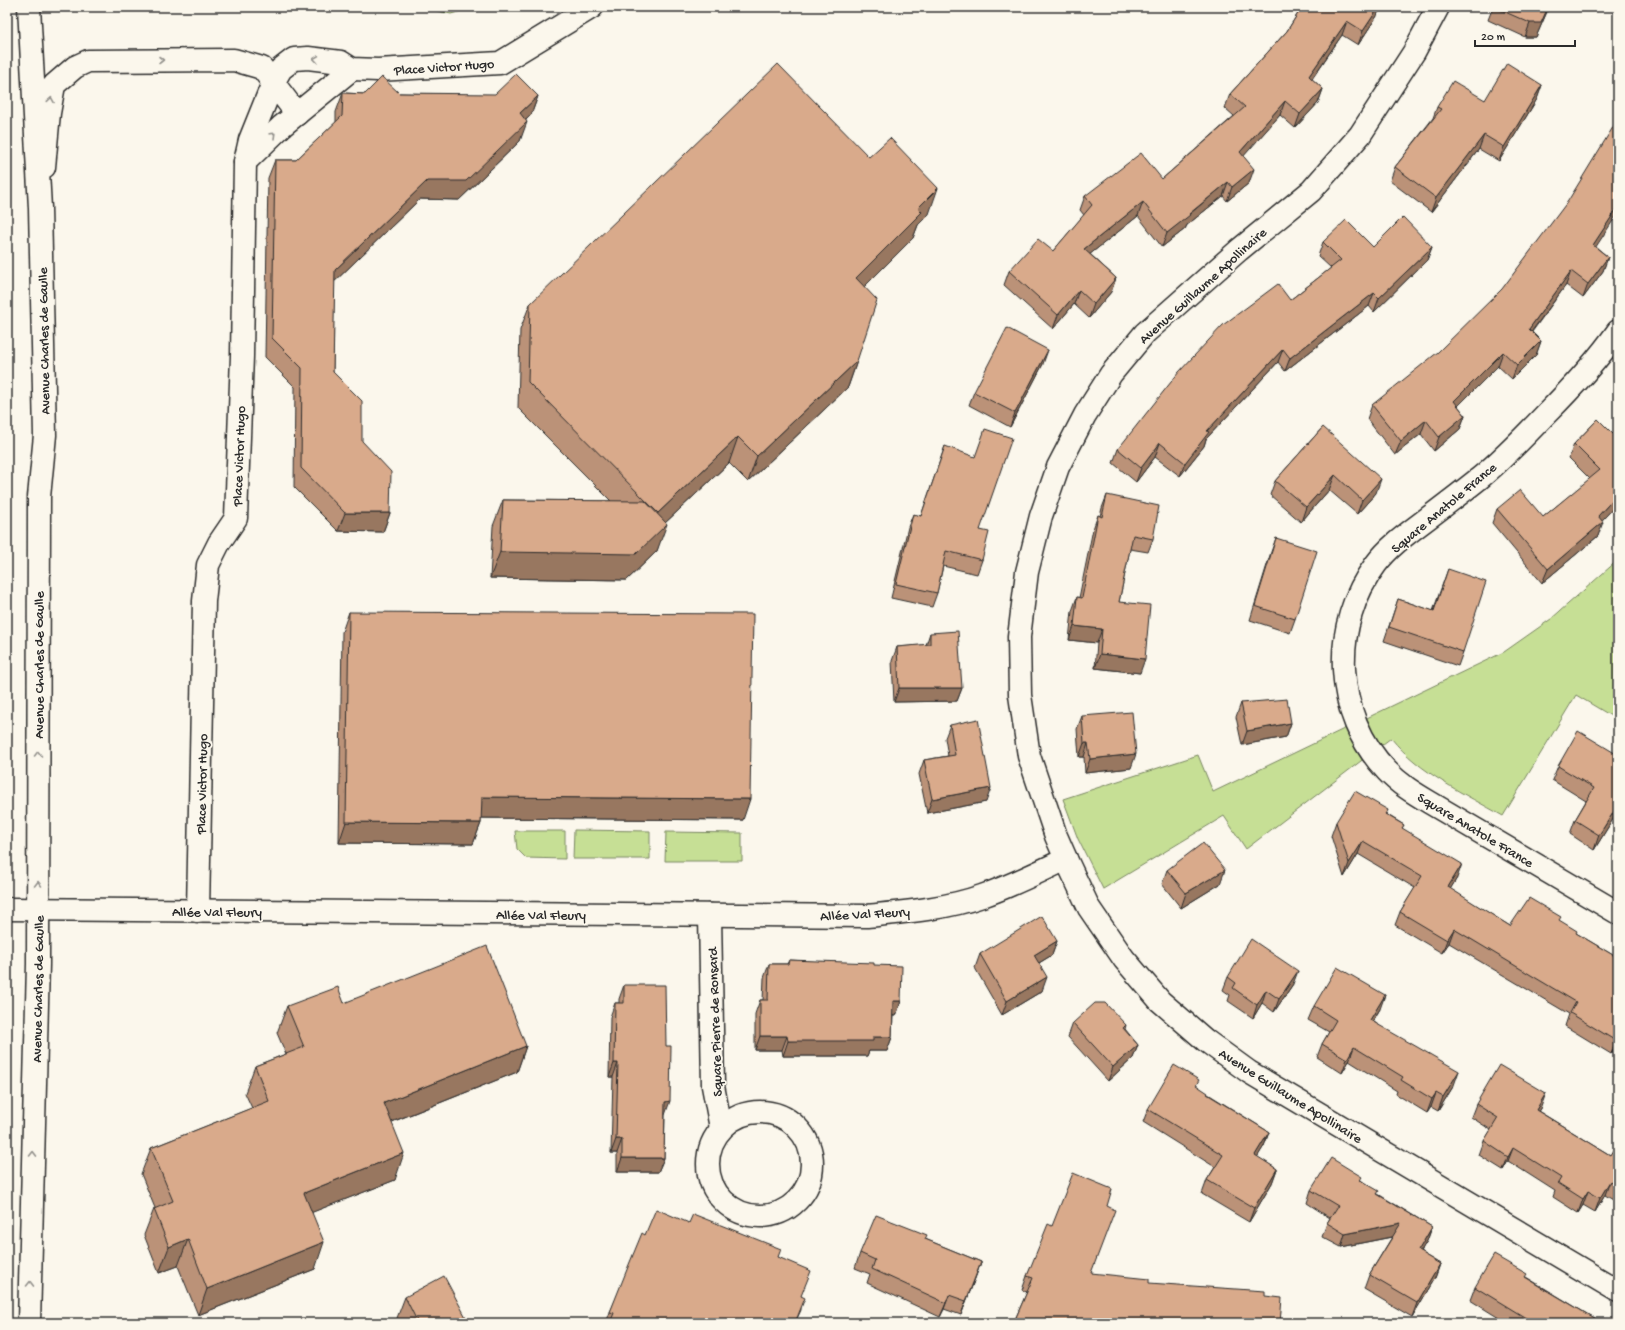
<svg xmlns="http://www.w3.org/2000/svg" width="1625" height="1330" viewBox="0 0 1625 1330" font-family="'Gochi Hand',sans-serif">
<style>
.green{fill:#c6df95;stroke:#788560}
.lines{fill:none;stroke-linecap:round;stroke-linejoin:round}
.minor-casing{stroke:#2b2b2b;stroke-width:25}
.major-casing{stroke:#2b2b2b;stroke-width:25}
.minor{stroke:#fbf7ec;stroke-width:22}
.major{stroke:#fbf7ec;stroke-width:22}
.wall{fill:#bb9278;stroke:#2b2b2b}
.shaded-wall{fill:#987761;stroke:#2b2b2b}
.building{fill:#d9aa8b;stroke:#2b2b2b}
.oneway{stroke:#93918c}
.labels{text-anchor:middle;stroke-width:3.5;stroke-linejoin:round;paint-order:stroke}
.street-label{font-size:14px;fill:#2b2b2b;stroke:#fbf7ec}
</style>
<rect width="100%" height="100%" fill="#fbf7ec"/>
<filter id="ink" filterUnits="userSpaceOnUse"><feTurbulence type="fractalNoise" baseFrequency=".025" numOctaves="2"/><feDisplacementMap in="SourceGraphic" scale="8" xChannelSelector="R" yChannelSelector="G"/><feConvolveMatrix kernelMatrix="1 2 1 2 8 2 1 2 1" color-interpolation-filters="sRGB"/></filter>
<g filter="url(#ink)">
<g class="green">
<polygon points="421,7 475,7 451,14"/>
<path d="M 1618,560 L 1618,720 L 1576,695 L 1503,816 C 1465,794 1419,773 1391,738 L 1246,849 L 1224,816 L 1103,889 L 1078,839 L 1063,799 L 1198,755 L 1213,792 L 1504,652 L 1551,619 Z"/>
<polygon points="574,830 650,831 650,859 573,859"/>
<polygon points="515,831 565,831 565,859 526,858 517,849"/>
<polygon points="666,832 742,833 742,861 665,861"/>
</g>
<g class="lines">
<g class="minor-casing">
<g id="minor">
<polyline points="1438,7 1414,52 1360,135 1311,191 1239,250 1145,333 1111,374 1085,415 1058,467 1041,516 1027,572 1019,637 1020,695 1029,756 1056,836 1066,859 1089,908 1124,959 1160,1001 1205,1040 1249,1072 1618,1291"/>
<polyline points="245,162 282,126 352,69"/>
<polyline points="44,167 49,113 54,85 75,67 88,61 234,60 262,68 297,114"/>
<path d="M 1618,331 C 1597,361 1571,389 1545,415 C 1525,436 1504,458 1481,477 C 1461,493 1440,509 1420,524 C 1404,536 1388,548 1376,564 C 1330,625 1333,715 1387,771 C 1399,784 1414,793 1429,802 L 1618,913"/>
<path d="M 7,909 L 867,916 C 905,912 945,909 982,896 C 1011,886 1039,872 1066,859"/>
<polyline points="198,911 204,601 208,565 219,543 236,518 242,356 245,162 250,140 273,83 281,69 294,59 308,58 341,62 352,69 378,70 500,63 592,7"/>
<polyline points="710,915 713,1086 721,1128"/>
<circle cx="760" cy="1164" r="52"/>
</g>
</g>
<g class="major-casing">
<polyline id="major" points="29,1323 38,964 39,497 45,435 40,208 29,7"/>
</g>
<use href="#minor" class="minor"/>
<use href="#major" class="major"/>
</g>
<g class="wall">
<polygon points="1302,7 1377,16 1358,45 1342,35 1312,79 1323,89 1318,103 1295,128 1280,115 1243,156 1249,183 1227,201 1223,196 1187,225 1185,229 1162,247 1138,216 1090,254 1116,278 1111,292 1089,318 1074,304 1053,329 1004,285 1009,271 1053,251 1084,215 1080,210 1085,196 1162,179 1234,116 1225,108 1230,94 1287,31"/>
<polygon points="1493,7 1549,7 1536,37 1525,37 1488,20"/>
<polygon points="1542,85 1537,99 1499,161 1479,149 1431,212 1390,181 1395,167 1433,118 1437,107 1485,100"/>
<polygon points="343,93 365,94 399,93 538,96 531,115 526,120 520,141 459,200 420,199 334,282 333,372 390,513 383,532 338,531 294,487 295,387 265,357 268,178 275,160 296,160 336,122 336,112"/>
<polygon points="869,157 929,214 918,225 913,238 864,286 857,361 848,387 748,482 729,463 665,523 657,551 627,580 490,578 493,526 503,500 611,501 518,408 520,330 530,304"/>
<polygon points="1323,242 1373,247 1432,247 1427,260 1374,312 1369,306 1285,371 1278,362 1206,439 1204,446 1180,476 1155,457 1136,482 1113,463 1118,449 1290,300 1331,268 1318,256"/>
<polygon points="1596,247 1608,257 1603,271 1583,298 1566,285 1532,332 1541,341 1536,355 1512,379 1498,366 1458,406 1465,415 1460,429 1434,451 1421,434 1395,455 1367,419 1372,405"/>
<polygon points="1043,364 1010,427 969,405 974,392"/>
<polygon points="1598,419 1618,503 1602,520 1598,536 1542,583 1492,523 1497,509 1543,517 1590,479 1569,458 1574,444"/>
<polygon points="1323,427 1376,493 1357,514 1329,490 1301,522 1270,495 1275,481"/>
<polygon points="945,446 980,530 982,560 977,574 943,566 937,593 932,607 891,598 908,527 913,514 921,516"/>
<polygon points="1107,495 1153,539 1148,552 1130,549 1119,602 1140,673 1095,668 1097,643 1069,640 1072,611 1077,597 1079,598 1093,529 1098,515 1100,516 1102,508"/>
<polygon points="1276,538 1295,619 1290,633 1250,620 1271,552"/>
<polygon points="1448,569 1463,652 1458,666 1384,641 1398,599 1433,611"/>
<polygon points="349,612 743,820 481,818 481,823 473,844 339,843 342,632"/>
<polygon points="930,633 962,688 957,701 894,702 892,661 897,647 926,645"/>
<polygon points="1241,703 1291,723 1286,737 1242,745 1236,717"/>
<polygon points="1082,716 1131,768 1085,773 1084,757 1079,757 1077,729"/>
<polygon points="950,725 986,802 927,813 919,774 924,760 948,756 945,738"/>
<polygon points="1618,755 1618,811 1594,850 1570,834 1575,820 1586,801 1552,780 1558,766"/>
<polygon points="1388,810 1386,814 1404,825 1402,828 1457,878 1450,889 1510,926 1559,921 1576,933 1618,958 1618,1043 1611,1054 1565,1026 1569,1014 1449,943 1442,953 1395,925 1400,912 1415,888 1358,854 1344,877 1331,836 1336,822"/>
<polygon points="1167,870 1220,884 1181,908 1162,884"/>
<polygon points="1057,941 1052,955 1039,963 1042,991 1002,1015 975,968 980,954"/>
<polygon points="789,960 874,965 901,1001 896,1016 893,1016 892,1037 887,1051 869,1051 867,1056 783,1056 782,1050 755,1050 755,1014 760,1000 763,1000 764,978 769,964 787,964"/>
<polygon points="1228,977 1293,984 1274,1012 1262,1003 1253,1018 1228,1001 1230,995 1223,990"/>
<polygon points="624,985 665,1115 664,1158 658,1172 617,1172 617,1153 611,1153 613,1077 609,1077 610,1017 615,1003 619,1003 619,999"/>
<polygon points="344,1003 526,1046 517,1072 392,1122 395,1180 312,1212 315,1269 198,1315 178,1266 159,1273 144,1235 154,1209 155,1208 141,1174 151,1148 252,1108 245,1093 255,1066 286,1054 277,1033 287,1006"/>
<polygon points="1314,1006 1380,1009 1373,1021 1454,1085 1438,1111 1431,1107 1427,1113 1396,1094 1397,1091 1349,1061 1342,1073 1317,1057 1322,1044 1329,1032 1308,1020"/>
<polygon points="1073,1023 1126,1025 1125,1029 1138,1045 1133,1058 1108,1081 1068,1037"/>
<polygon points="1197,1086 1208,1094 1269,1132 1264,1146 1257,1157 1277,1169 1272,1183 1249,1222 1202,1194 1207,1180 1215,1167 1143,1122 1148,1109"/>
<polygon points="1476,1104 1541,1107 1538,1111 1610,1155 1618,1146 1618,1203 1605,1195 1595,1212 1583,1205 1578,1213 1553,1197 1555,1191 1508,1161 1503,1170 1479,1155 1484,1141 1491,1130 1471,1117"/>
<polygon points="1361,1180 1378,1194 1432,1227 1427,1241 1420,1252 1440,1264 1435,1278 1412,1317 1364,1289 1369,1275 1392,1237 1341,1247 1322,1237 1327,1223 1330,1218 1307,1203 1311,1190"/>
<polygon points="1112,1189 1014,1322 1027,1292 1022,1290 1027,1276 1052,1226"/>
<polygon points="689,1223 778,1257 801,1296 801,1310 795,1323 606,1323 610,1312 645,1235"/>
<polygon points="925,1239 981,1262 961,1315 944,1309 940,1317 867,1283 870,1274 855,1268 860,1253"/>
<polygon points="1526,1277 1602,1323 1507,1323 1470,1300 1475,1287"/>
<polygon points="405,1297 469,1323 400,1323 397,1318"/>
</g>
<g class="shaded-wall">
<polygon points="1379,7 1380,7 1377,16 1358,45 1363,31"/>
<polygon points="1548,7 1549,7 1536,37 1525,37 1530,23"/>
<polygon points="1347,21 1342,35 1304,90 1309,76"/>
<polygon points="1542,85 1537,99 1499,161 1504,147"/>
<polygon points="1323,89 1318,103 1295,128 1300,114"/>
<polygon points="538,96 531,115 513,132 520,113"/>
<polygon points="1285,101 1280,115 1235,166 1240,152"/>
<polygon points="527,122 520,141 459,200 420,199 328,288 335,270 427,181"/>
<polygon points="1484,135 1479,149 1431,212 1436,198"/>
<polygon points="1254,169 1249,183 1227,201 1232,187"/>
<polygon points="1228,182 1223,196 1187,225 1185,229 1162,247 1167,233"/>
<polygon points="938,188 929,214 918,225 913,238 847,304 856,278 918,208"/>
<polygon points="1143,202 1138,216 1079,263 1084,249"/>
<polygon points="1618,207 1618,213 1588,259 1593,245"/>
<polygon points="1432,247 1427,260 1374,312 1379,298"/>
<polygon points="1608,257 1603,271 1583,298 1588,284"/>
<polygon points="1571,271 1566,285 1523,343 1529,329"/>
<polygon points="1116,278 1111,292 1089,318 1094,304"/>
<polygon points="1079,290 1074,304 1053,329 1058,315"/>
<polygon points="1374,293 1369,306 1285,371 1290,358"/>
<polygon points="1541,341 1536,355 1512,379 1517,365"/>
<polygon points="1283,349 1278,362 1206,439 1204,446 1180,476 1185,463 1207,431"/>
<polygon points="1048,350 1043,364 1010,427 1015,413"/>
<polygon points="1503,352 1498,366 1449,415 1454,401"/>
<polygon points="857,361 848,387 748,482 757,456"/>
<polygon points="1465,415 1460,429 1434,451 1439,437"/>
<polygon points="1426,420 1421,434 1395,455 1401,441"/>
<polygon points="738,437 729,463 648,539 658,513"/>
<polygon points="1160,443 1155,457 1136,482 1141,468"/>
<polygon points="1335,475 1329,490 1301,522 1306,507"/>
<polygon points="1381,479 1376,493 1357,514 1362,500"/>
<polygon points="1618,494 1618,503 1593,530 1598,516"/>
<polygon points="345,513 390,513 383,532 338,531"/>
<polygon points="1603,522 1598,536 1542,583 1548,569"/>
<polygon points="667,524 657,551 627,580 490,578 500,552"/>
<polygon points="1074,626 1102,629 1097,643 1069,640"/>
<polygon points="1100,654 1145,659 1140,673 1095,668"/>
<polygon points="899,688 962,688 957,701 894,702"/>
<polygon points="1291,723 1286,737 1242,745 1247,731"/>
<polygon points="1084,743 1088,743 1084,757 1079,757"/>
<polygon points="1136,754 1131,768 1085,773 1090,759"/>
<polygon points="991,788 986,802 927,813 932,799"/>
<polygon points="482,797 750,799 743,820 475,818"/>
<polygon points="1618,805 1618,811 1594,850 1599,835"/>
<polygon points="346,822 481,823 473,844 339,843"/>
<polygon points="1363,841 1358,854 1344,877 1349,863"/>
<polygon points="1462,864 1457,878 1443,901 1448,887"/>
<polygon points="1225,870 1220,884 1181,908 1186,893"/>
<polygon points="1454,929 1449,943 1442,953 1447,940"/>
<polygon points="1057,941 1052,955 1029,969 1034,955"/>
<polygon points="1298,971 1293,984 1274,1012 1279,999"/>
<polygon points="1047,977 1042,991 1002,1015 1007,1001"/>
<polygon points="1266,990 1262,1003 1253,1018 1257,1005"/>
<polygon points="1385,995 1380,1009 1365,1033 1370,1020"/>
<polygon points="893,1001 901,1001 896,1016 888,1015"/>
<polygon points="760,1036 787,1036 782,1050 755,1050"/>
<polygon points="873,1037 892,1037 887,1051 869,1051 867,1056 783,1056 788,1041"/>
<polygon points="1618,1038 1618,1043 1611,1054 1616,1041"/>
<polygon points="1138,1045 1133,1058 1108,1081 1113,1067"/>
<polygon points="526,1046 517,1072 374,1129 384,1103"/>
<polygon points="1354,1047 1349,1061 1342,1073 1347,1059"/>
<polygon points="614,1063 618,1063 613,1077 609,1077"/>
<polygon points="1459,1071 1454,1085 1438,1111 1443,1097"/>
<polygon points="1436,1093 1431,1107 1427,1113 1432,1099"/>
<polygon points="1546,1093 1541,1107 1531,1123 1536,1110"/>
<polygon points="670,1101 665,1115 659,1116 665,1102"/>
<polygon points="1269,1132 1264,1146 1250,1169 1255,1155"/>
<polygon points="616,1139 622,1139 617,1153 611,1153"/>
<polygon points="1513,1148 1508,1161 1503,1170 1508,1157"/>
<polygon points="404,1153 395,1180 295,1219 304,1193"/>
<polygon points="622,1158 664,1158 658,1172 617,1172"/>
<polygon points="1277,1169 1272,1183 1249,1222 1254,1208"/>
<polygon points="1610,1181 1605,1195 1595,1212 1600,1198"/>
<polygon points="1588,1191 1583,1205 1578,1213 1583,1199"/>
<polygon points="1401,1223 1396,1236 1341,1247 1345,1234"/>
<polygon points="1432,1227 1427,1241 1413,1264 1418,1251"/>
<polygon points="188,1239 178,1266 159,1273 169,1247"/>
<polygon points="324,1242 315,1269 198,1315 207,1289"/>
<polygon points="981,1262 976,1276 961,1315 966,1301"/>
<polygon points="1440,1264 1435,1278 1412,1317 1417,1303"/>
<polygon points="949,1295 944,1309 940,1317 946,1303"/>
</g>
<g class="building">
<polygon points="1302,7 1379,7 1363,31 1347,21 1309,76 1323,89 1300,114 1285,101 1240,152 1254,169 1232,187 1228,182 1189,214 1190,215 1167,233 1143,202 1084,249 1116,278 1094,304 1079,290 1058,315 1009,271 1038,239 1053,251 1092,205 1085,196 1141,153 1162,179 1245,107 1230,94 1287,31"/>
<polygon points="1494,7 1548,7 1541,23 1530,23"/>
<polygon points="1507,63 1542,85 1504,147 1484,135 1436,198 1395,167 1441,109 1437,107 1453,81 1485,100"/>
<polygon points="778,64 869,157 890,138 938,188 918,208 922,212 856,278 877,300 857,361 757,456 738,437 658,513 528,382 530,304"/>
<polygon points="516,74 538,96 520,113 527,122 466,181 427,181 335,270 333,372 362,401 362,441 391,472 390,513 345,513 301,468 302,368 272,338 275,160 296,160 342,116 343,93 365,94 382,77 399,93 495,94"/>
<polygon points="1618,119 1618,207 1593,245 1608,257 1588,284 1571,271 1529,329 1541,341 1517,365 1503,352 1454,401 1465,415 1439,437 1426,420 1401,441 1372,405 1438,352 1502,289 1568,201"/>
<polygon points="1403,217 1432,247 1379,298 1374,293 1290,358 1283,349 1207,431 1209,432 1185,463 1160,443 1141,468 1118,449 1179,372 1223,325 1278,284 1290,300 1341,260 1323,242 1346,220 1373,247"/>
<polygon points="1007,328 1048,350 1015,413 974,392"/>
<polygon points="1598,419 1613,434 1618,429 1618,494 1598,516 1603,522 1548,569 1497,509 1520,490 1543,517 1600,470 1574,444"/>
<polygon points="1323,427 1381,479 1362,500 1335,475 1306,507 1275,481"/>
<polygon points="985,429 1012,438 980,530 989,532 982,560 946,551 937,593 896,584 913,514 921,516 945,446 975,457"/>
<polygon points="1107,495 1159,506 1153,539 1133,535 1119,602 1150,605 1145,659 1100,654 1102,629 1074,626 1077,597 1082,598 1098,515 1102,517"/>
<polygon points="503,500 645,501 667,524 636,554 500,552"/>
<polygon points="1276,538 1317,551 1295,619 1255,606"/>
<polygon points="1448,569 1486,582 1463,652 1389,627 1398,599 1434,611"/>
<polygon points="349,612 753,614 750,799 482,797 481,823 346,822"/>
<polygon points="958,631 962,688 899,688 897,647 930,644 930,633"/>
<polygon points="1287,699 1291,723 1247,731 1241,703"/>
<polygon points="1132,712 1136,754 1090,759 1088,743 1084,743 1082,716"/>
<polygon points="978,719 991,788 932,799 924,760 955,755 950,725"/>
<polygon points="1578,731 1618,755 1618,805 1599,835 1575,820 1594,788 1558,766"/>
<polygon points="1355,791 1388,810 1385,814 1404,825 1402,828 1462,864 1448,887 1510,926 1529,898 1561,917 1559,920 1577,931 1576,933 1618,958 1618,987 1617,988 1618,989 1618,1038 1616,1041 1570,1013 1576,1002 1454,929 1447,940 1400,912 1422,876 1363,841 1349,863 1336,822"/>
<polygon points="1203,843 1225,870 1186,893 1167,870"/>
<polygon points="1042,916 1057,941 1034,955 1047,977 1007,1001 980,954"/>
<polygon points="1251,939 1298,971 1279,999 1266,990 1257,1005 1233,988 1236,983 1228,977"/>
<polygon points="487,946 526,1046 384,1103 404,1153 304,1193 324,1242 207,1289 188,1239 169,1247 154,1209 173,1201 151,1148 269,1101 255,1066 304,1047 287,1006 338,987 344,1003"/>
<polygon points="789,960 874,963 874,965 902,966 901,1001 893,1001 892,1037 873,1037 873,1041 788,1041 787,1036 760,1036 760,1000 768,1000 769,964 788,964"/>
<polygon points="1337,967 1385,995 1370,1020 1459,1071 1443,1097 1436,1093 1432,1099 1401,1080 1403,1077 1354,1047 1347,1059 1322,1044 1336,1020 1314,1006"/>
<polygon points="624,985 665,985 666,1046 671,1046 670,1101 665,1102 664,1158 622,1158 622,1139 616,1139 618,1063 614,1063 615,1003 624,1003"/>
<polygon points="1095,1003 1105,1003 1126,1025 1123,1028 1138,1045 1113,1067 1073,1023"/>
<polygon points="1174,1065 1199,1080 1196,1085 1208,1093 1207,1094 1269,1132 1255,1155 1277,1169 1254,1208 1207,1180 1223,1155 1148,1109"/>
<polygon points="1499,1065 1546,1093 1536,1110 1610,1155 1616,1145 1618,1146 1618,1186 1610,1181 1600,1198 1588,1191 1583,1199 1558,1183 1561,1178 1513,1148 1508,1157 1484,1141 1498,1118 1476,1104"/>
<polygon points="1331,1158 1362,1177 1360,1180 1379,1191 1377,1194 1432,1227 1418,1251 1440,1264 1417,1303 1369,1275 1401,1223 1345,1234 1327,1223 1338,1206 1311,1190"/>
<polygon points="1073,1173 1112,1189 1107,1206 1115,1210 1091,1273 1149,1279 1149,1283 1265,1291 1265,1296 1282,1298 1280,1323 1013,1323 1014,1322 1033,1278 1027,1276 1048,1224 1052,1226"/>
<polygon points="656,1209 689,1223 693,1214 781,1249 778,1257 811,1271 801,1296 805,1298 795,1323 610,1323 614,1313 610,1312 628,1267 642,1233 645,1235"/>
<polygon points="876,1215 927,1235 925,1239 981,1262 966,1301 949,1295 946,1303 872,1269 875,1260 860,1253"/>
<polygon points="1494,1255 1527,1274 1525,1277 1602,1323 1534,1323 1475,1287"/>
<polygon points="444,1276 469,1323 418,1323 405,1297"/>
</g>
<defs><path id="oneway-chevron" d="M-2-3.5L2.5 0L-2 3.5" fill="none" stroke-width="1.6" stroke-linecap="round" stroke-linejoin="round"/></defs>
<g class="oneway">
<use href="#oneway-chevron" transform="translate(316 59) rotate(-172)"/>
<use href="#oneway-chevron" transform="translate(161 60)"/>
<use href="#oneway-chevron" transform="translate(51 100) rotate(-81)"/>
<use href="#oneway-chevron" transform="translate(273 135) rotate(-44)"/>
<use href="#oneway-chevron" transform="translate(38 754) rotate(-90)"/>
<use href="#oneway-chevron" transform="translate(38 884) rotate(-90)"/>
<use href="#oneway-chevron" transform="translate(33 1154) rotate(-89)"/>
<use href="#oneway-chevron" transform="translate(30 1284) rotate(-89)"/>
</g>
</g>
<g class="labels">
<g class="street-label">
<text transform="translate(444 66) rotate(-4)" y="5">Place Victor Hugo</text>
<text transform="translate(1202 285) rotate(-42)" y="5">Avenue Guillaume Apollinaire</text>
<text transform="translate(43 341) rotate(-91)" y="5">Avenue Charles de Gaulle</text>
<text transform="translate(238 456) rotate(-88)" y="5">Place Victor Hugo</text>
<text transform="translate(1443 507) rotate(-40)" y="5">Square Anatole France</text>
<text transform="translate(38 665) rotate(-90)" y="5">Avenue Charles de Gaulle</text>
<text transform="translate(201 784) rotate(-89)" y="5">Place Victor Hugo</text>
<text transform="translate(1476 829) rotate(31)" y="5">Square Anatole France</text>
<text x="217" y="916">Allée Val Fleury</text>
<text transform="translate(865 913) rotate(-3)" y="5">Allée Val Fleury</text>
<text x="541" y="919">Allée Val Fleury</text>
<text transform="translate(37 989) rotate(-89)" y="5">Avenue Charles de Gaulle</text>
<text transform="translate(714 1022) rotate(-92)" y="5">Square Pierre de Ronsard</text>
<text transform="translate(1291 1095) rotate(32)" y="5">Avenue Guillaume Apollinaire</text>
</g>
</g>
<rect width="1625" height="1330" fill="none" stroke="#fbf7ec" stroke-width="24"/>
<rect x="12" y="12" width="1601" height="1306" fill="none" stroke="#2b2b2b" stroke-width="1.5" filter="url(#ink)"/>
<path d="M1475 40v6h100v-6" fill="none" stroke="#2b2b2b" stroke-width="2"/>
<text x="1481" y="40" font-size="12" fill="#2b2b2b" stroke="#fbf7ec" stroke-width="3" paint-order="stroke">20 m</text>
</svg>
